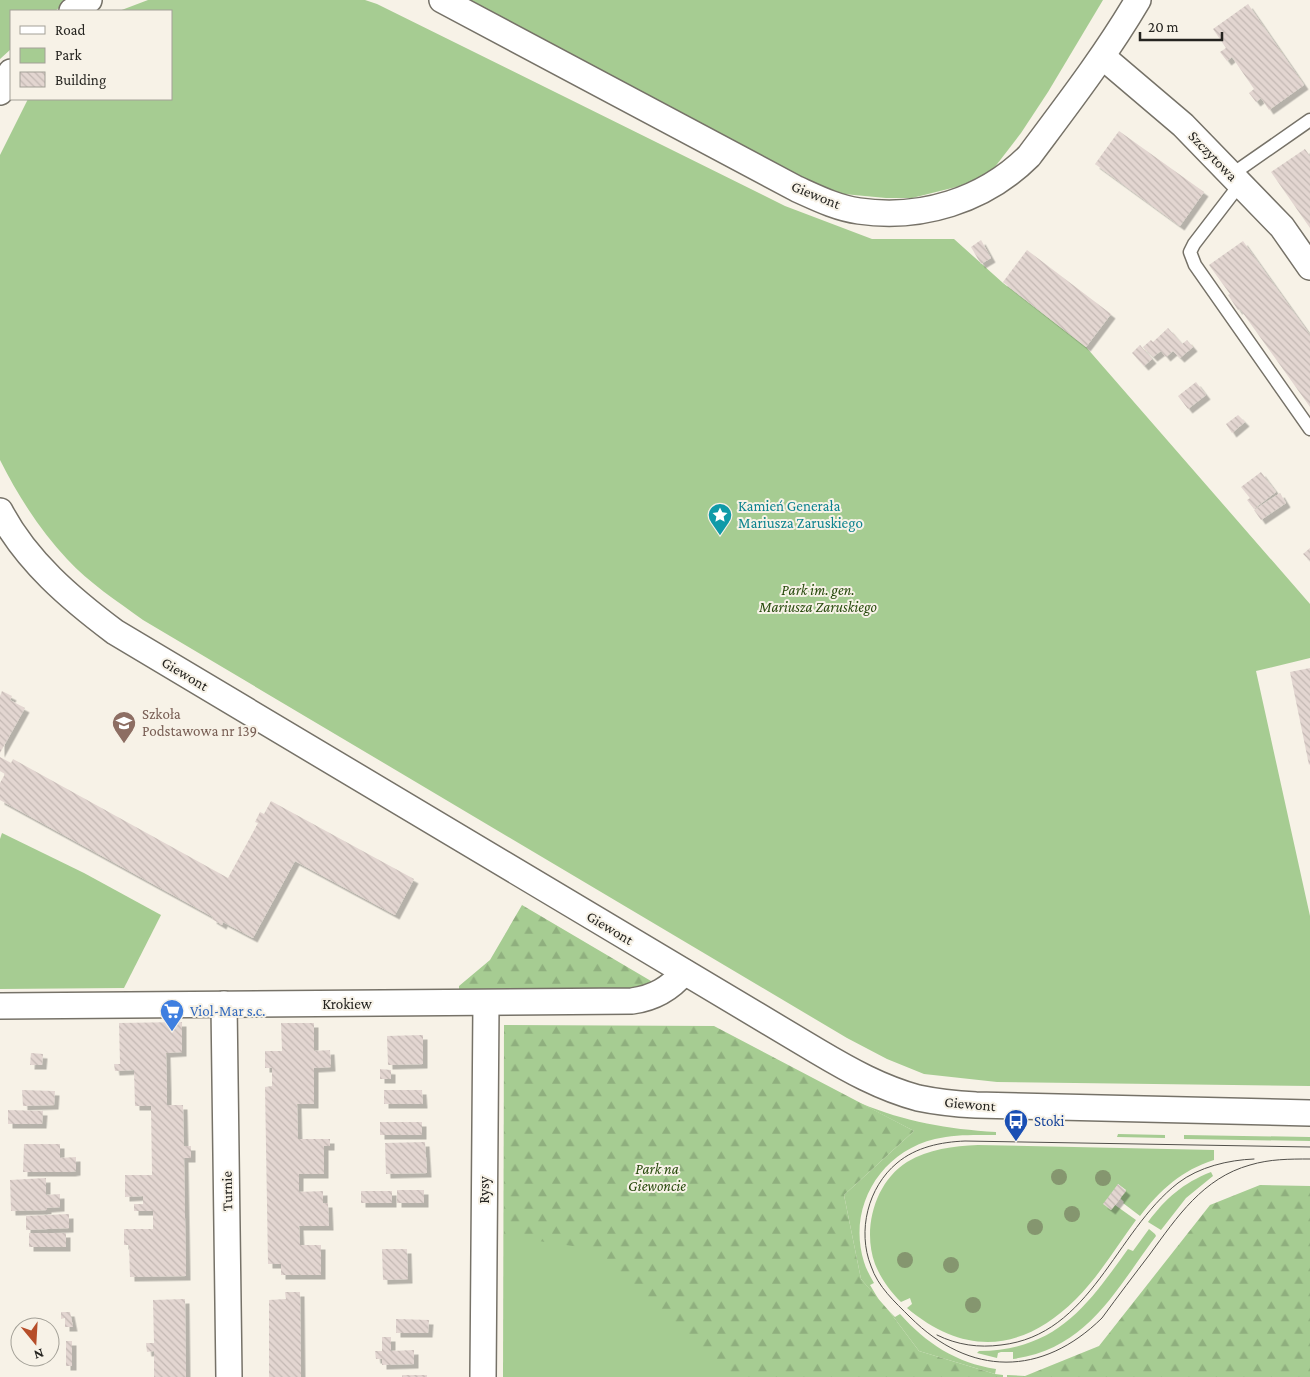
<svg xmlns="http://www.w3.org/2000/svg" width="1310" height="1377" viewBox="0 0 1310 1377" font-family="'Crimson Pro',serif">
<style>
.green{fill:#a6cc92}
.forest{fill:url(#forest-firs)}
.building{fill:url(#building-back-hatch);filter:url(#shadow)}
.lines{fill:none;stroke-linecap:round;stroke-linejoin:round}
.service-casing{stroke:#767268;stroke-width:15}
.minor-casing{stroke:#767268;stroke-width:28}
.service{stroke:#fff;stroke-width:12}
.minor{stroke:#fff;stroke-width:25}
.tram{stroke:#52504b;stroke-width:1}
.tree{fill:#85966f}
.labels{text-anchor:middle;stroke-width:4;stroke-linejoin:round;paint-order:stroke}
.street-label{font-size:15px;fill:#252420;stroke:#f7f2e7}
.culture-label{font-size:15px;fill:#0d838f;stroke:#f7f2e7;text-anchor:start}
.park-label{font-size:15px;font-style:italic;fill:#274a0c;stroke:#f7f2e7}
.education-label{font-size:15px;fill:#785e54;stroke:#f7f2e7;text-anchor:start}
.shop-label{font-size:15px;fill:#366cbe;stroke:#f7f2e7;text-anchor:start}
.transit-label{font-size:15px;fill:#164399;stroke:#f7f2e7;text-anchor:start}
</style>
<defs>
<pattern id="forest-firs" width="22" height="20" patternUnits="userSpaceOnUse" patternTransform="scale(1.25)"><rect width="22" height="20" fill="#a6cc92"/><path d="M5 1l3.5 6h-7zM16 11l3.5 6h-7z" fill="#8faf7e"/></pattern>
<pattern id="building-back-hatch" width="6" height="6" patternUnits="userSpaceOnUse" patternTransform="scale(1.25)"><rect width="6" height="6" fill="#e3d6d1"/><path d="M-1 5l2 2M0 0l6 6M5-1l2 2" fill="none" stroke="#c3b8b3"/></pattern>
<filter id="shadow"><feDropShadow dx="4.5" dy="4.5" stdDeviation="0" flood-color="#0004"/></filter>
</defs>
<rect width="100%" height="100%" fill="#f7f2e7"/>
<g class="green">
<polygon points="0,0 69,0 55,11 11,11 11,49 0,59"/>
<path d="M 148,0 L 365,0 L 377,4 L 785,206 L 872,239 L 954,239 L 1003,283 L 1086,347 L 1310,604 L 1310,658 L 1256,671 L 1310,916 L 1310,1086 L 997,1082 L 924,1074 L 887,1059 L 847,1038 L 143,620 C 117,601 89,583 67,559 C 40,530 18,496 0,460 L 0,155 L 28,99 L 171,99 L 171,11 L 119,11 Z"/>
<polygon points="467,0 1103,0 1048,92 1021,133 991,172 960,186 912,198 886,198 833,193"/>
<polygon points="2,833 84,873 161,915 124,988 0,989 0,839"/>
<polygon points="504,1025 796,1240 934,1377 503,1377"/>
<path d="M 860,1103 C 906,1122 947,1129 996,1132 L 996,1135 C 976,1135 955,1134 935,1139 C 880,1152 847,1208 864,1262 C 866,1269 870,1276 874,1283 L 870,1285 L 879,1300 L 861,1279 L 844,1195 L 914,1131 Z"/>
<polygon points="1118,1134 1165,1135 1165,1138 1117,1137"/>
<polygon points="1184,1135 1310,1137 1310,1141 1184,1139"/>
<path d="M 978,1145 L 1214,1150 L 1214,1160 C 1182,1170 1160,1190 1140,1216 L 1123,1203 L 1124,1202 L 1120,1198 L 1126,1190 L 1118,1184 L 1111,1210 L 1115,1205 L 1136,1220 C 1117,1246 1099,1276 1076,1299 C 1023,1352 965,1357 907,1308 L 912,1304 L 910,1298 L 901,1302 C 890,1291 881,1279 875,1264 C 862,1229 875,1182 907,1162 C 929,1149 953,1146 978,1145 Z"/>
<path d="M 1211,1172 L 1213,1176 L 1186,1198 L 1161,1230 L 1148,1222 C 1166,1198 1183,1183 1211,1172 Z"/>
<path d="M 1149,1229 L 1155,1234 L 1156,1236 C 1115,1291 1087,1349 1013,1359 L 1013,1352 L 1001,1352 L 998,1353 L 997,1358 L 977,1353 L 979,1351 C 1057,1350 1087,1306 1128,1249 L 1133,1251 Z"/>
<path d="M 889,1311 L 895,1317 L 900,1314 C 926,1343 956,1363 996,1369 L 995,1374 L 919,1351 Z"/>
</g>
<g class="forest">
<polygon points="522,905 651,981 652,983 642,990 459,991 459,986 490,960"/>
<polygon points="504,1025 714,1026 914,1131 844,1195 861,1279 889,1311 919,1351 995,1374 1003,1375 1003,1377 730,1377 593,1249 504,1236"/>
<polygon points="1260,1185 1310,1186 1310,1377 1007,1377 1007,1375 1025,1376 1099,1346 1210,1205"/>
</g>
<g class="building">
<polygon points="1248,4 1304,85 1269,110 1261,98 1256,102 1249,93 1254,89 1232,57 1227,61 1220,52 1226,48 1213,29"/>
<polygon points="1119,131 1204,192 1180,226 1095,164"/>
<polygon points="1305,149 1310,156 1310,228 1271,172"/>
<polygon points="981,240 991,258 981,264 971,247"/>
<polygon points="1243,241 1310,335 1310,407 1240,309 1238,310 1228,295 1230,294 1209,265"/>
<polygon points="1027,250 1111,314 1086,347 1003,282"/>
<polygon points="1168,328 1182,344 1187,340 1193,347 1180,358 1173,351 1166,357 1161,351 1153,357 1143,347 1151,340 1153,342"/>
<polygon points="1140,345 1152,359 1144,366 1132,353"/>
<polygon points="1196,382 1206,395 1188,409 1178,396"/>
<polygon points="1238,415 1245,422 1232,433 1226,424"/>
<polygon points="1261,472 1276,492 1254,509 1247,500 1250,498 1241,487"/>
<polygon points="1280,493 1286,503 1261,520 1254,510"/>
<polygon points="1310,548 1310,561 1303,554"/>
<polygon points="1310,668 1310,764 1309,765 1290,672"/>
<polygon points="2,691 12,696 10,700 25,708 0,753 0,696"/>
<polygon points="0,757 11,763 13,759 228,878 258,823 255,822 260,812 264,814 271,801 414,879 395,915 295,861 253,938 223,922 222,925 212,919 213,917 0,800 0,783 5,774 0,771"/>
<polygon points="182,1022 182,1052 166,1053 167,1088 167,1105 183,1105 184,1146 191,1146 191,1158 184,1158 186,1276 130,1277 129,1245 124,1245 124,1229 153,1229 153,1211 134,1211 134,1204 143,1204 143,1196 125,1197 125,1175 152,1175 151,1106 135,1106 134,1070 115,1071 114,1064 120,1064 119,1023"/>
<polygon points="281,1023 314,1023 314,1051 330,1050 331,1067 314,1068 314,1104 297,1104 298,1139 330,1139 330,1146 324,1146 324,1174 299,1174 299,1192 323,1191 323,1203 328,1203 329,1226 299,1226 300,1245 321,1245 321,1275 281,1275 281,1264 268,1264 265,1087 272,1086 272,1068 265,1068 265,1051 282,1051"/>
<polygon points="423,1035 423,1064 388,1065 387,1036"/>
<polygon points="31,1053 43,1054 42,1065 30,1065"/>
<polygon points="380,1069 391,1070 391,1079 380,1079"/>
<polygon points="22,1090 55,1091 54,1105 23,1106"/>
<polygon points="384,1090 422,1090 423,1104 384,1104"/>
<polygon points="8,1110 43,1111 42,1124 8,1124"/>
<rect x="380" y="1122" width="42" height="13"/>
<polygon points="425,1142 427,1173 386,1174 385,1143"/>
<polygon points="24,1144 60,1144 60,1158 76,1157 76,1171 71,1172 23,1172"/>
<polygon points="46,1178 46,1195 60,1194 60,1207 47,1208 47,1210 11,1211 10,1180"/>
<polygon points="1118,1184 1126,1191 1111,1210 1103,1204"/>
<rect x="397" y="1190" width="27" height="13"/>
<rect x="361" y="1191" width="31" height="12"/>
<polygon points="69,1214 69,1228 26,1230 26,1216"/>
<rect x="29" y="1233" width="37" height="14"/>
<polygon points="382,1249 407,1249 408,1279 383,1280"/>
<polygon points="285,1292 300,1292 301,1377 269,1377 269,1300 286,1299"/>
<polygon points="185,1299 186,1377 154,1377 154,1351 147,1352 146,1343 154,1343 153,1300"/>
<polygon points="61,1312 70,1312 73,1327 65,1327 65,1318 61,1319"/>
<polygon points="396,1319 429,1320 428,1333 396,1333"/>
<polygon points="382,1337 391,1337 391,1351 414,1350 414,1364 382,1365 382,1359 376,1359 375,1351 382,1351"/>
<rect x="66" y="1341" width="6" height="25"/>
<rect x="402" y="1375" width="25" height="2"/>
</g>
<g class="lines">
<g class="service-casing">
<g id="service">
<polyline points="1231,175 1310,120"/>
<polyline points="1240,184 1194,244 1190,252 1195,265 1310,429"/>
</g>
</g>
<g class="minor-casing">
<g id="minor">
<path d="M 442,0 L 797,189 C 817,198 837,208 859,211 C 920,220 984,201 1029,156 C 1067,105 1105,56 1138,0"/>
<polyline points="72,11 89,0"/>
<polyline points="1103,57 1183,125 1282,227 1310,267"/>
<polyline points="0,92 11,72"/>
<path d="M 0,511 C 26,561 71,599 115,632 L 817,1051 C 849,1070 881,1088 918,1098 C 937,1102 957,1104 976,1105 L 1310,1113"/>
<polyline points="224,1004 229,1377"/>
<path d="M 0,1006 L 632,1001 C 654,998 670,989 684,972"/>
<polyline points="483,1377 486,1004"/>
</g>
</g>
<use href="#service" class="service"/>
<use href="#minor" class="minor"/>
<g class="tram">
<path d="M 1310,1147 L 965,1141 C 941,1142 916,1147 897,1163 C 868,1187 857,1231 871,1266 C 878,1287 895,1302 910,1317 C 970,1377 1042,1377 1102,1318 C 1118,1296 1134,1275 1150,1254 C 1177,1217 1203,1178 1250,1165 C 1270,1159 1289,1159 1310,1159"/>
<path d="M 937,1335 C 957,1345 979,1348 1001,1345 C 1091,1335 1115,1232 1178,1183 C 1199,1167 1228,1160 1254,1159"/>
</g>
</g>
<g class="tree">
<circle cx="1059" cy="1177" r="8"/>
<circle cx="1103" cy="1178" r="8"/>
<circle cx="1072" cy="1214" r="8"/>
<circle cx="1035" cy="1227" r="8"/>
<circle cx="905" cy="1260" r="8"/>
<circle cx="951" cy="1265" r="8"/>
<circle cx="973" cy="1305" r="8"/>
</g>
<defs>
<g id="sight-pin" transform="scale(1.25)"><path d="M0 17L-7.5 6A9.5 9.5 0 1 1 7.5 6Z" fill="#0f9aa8" stroke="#f7f2e7"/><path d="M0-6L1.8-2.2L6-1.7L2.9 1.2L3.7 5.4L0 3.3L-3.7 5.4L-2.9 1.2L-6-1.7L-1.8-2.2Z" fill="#fff"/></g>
<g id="school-pin" transform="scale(1.25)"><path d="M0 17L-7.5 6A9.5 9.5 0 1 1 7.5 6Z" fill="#8d6e63" stroke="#f7f2e7"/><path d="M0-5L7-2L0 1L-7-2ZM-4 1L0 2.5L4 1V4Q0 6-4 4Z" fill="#fff"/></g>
<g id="supermarket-pin" transform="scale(1.25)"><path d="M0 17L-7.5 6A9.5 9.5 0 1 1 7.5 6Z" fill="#3f7fe0" stroke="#f7f2e7"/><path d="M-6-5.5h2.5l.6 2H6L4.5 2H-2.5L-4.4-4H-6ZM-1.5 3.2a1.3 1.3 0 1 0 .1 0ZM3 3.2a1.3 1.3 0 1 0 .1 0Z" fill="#fff"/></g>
<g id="bus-pin" transform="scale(1.25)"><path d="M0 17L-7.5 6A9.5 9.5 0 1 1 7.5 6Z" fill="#1a4fb4" stroke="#f7f2e7"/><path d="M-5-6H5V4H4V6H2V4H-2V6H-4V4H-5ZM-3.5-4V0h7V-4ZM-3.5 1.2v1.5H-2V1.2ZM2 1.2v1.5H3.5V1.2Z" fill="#fff"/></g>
</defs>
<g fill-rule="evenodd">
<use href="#sight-pin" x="720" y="515"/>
<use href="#school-pin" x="124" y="723"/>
<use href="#supermarket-pin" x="172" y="1011"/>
<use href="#bus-pin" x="1016" y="1121"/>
</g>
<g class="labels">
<g class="street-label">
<text transform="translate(1213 156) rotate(46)" y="5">Szczytowa</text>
<text transform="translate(816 195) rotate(22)" y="5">Giewont</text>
<text transform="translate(185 674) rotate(31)" y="5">Giewont</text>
<text transform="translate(610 928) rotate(31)" y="5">Giewont</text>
<text x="347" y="1009">Krokiew</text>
<text transform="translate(970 1104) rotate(5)" y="5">Giewont</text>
<text transform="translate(484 1190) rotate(-90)" y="5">Rysy</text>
<text transform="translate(227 1191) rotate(-91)" y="5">Turnie</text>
</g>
<g class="culture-label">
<text x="738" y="511">Kamień Generała<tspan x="738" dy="17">Mariusza Zaruskiego</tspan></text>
</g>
<g class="park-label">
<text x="818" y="595">Park im. gen.<tspan x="818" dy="17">Mariusza Zaruskiego</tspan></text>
<text x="657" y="1174">Park na<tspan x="657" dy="17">Giewoncie</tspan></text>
</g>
<g class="education-label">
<text x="142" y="719">Szkoła<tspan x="142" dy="17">Podstawowa nr 139</tspan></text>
</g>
<g class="shop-label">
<text x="190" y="1016">Viol-Mar s.c.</text>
</g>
<g class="transit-label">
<text x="1034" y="1126">Stoki</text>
</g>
</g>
<rect x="10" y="10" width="162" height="90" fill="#f7f2e7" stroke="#a3a097"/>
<rect x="20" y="26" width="25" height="8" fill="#ffffff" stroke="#a3a097"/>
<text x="55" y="35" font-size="15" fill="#252420">Road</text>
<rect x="20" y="48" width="25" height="15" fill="#a6cc92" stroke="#a3a097"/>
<text x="55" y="60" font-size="15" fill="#252420">Park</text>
<rect x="20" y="72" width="25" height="15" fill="url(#building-back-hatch)" stroke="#a3a097"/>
<text x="55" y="85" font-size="15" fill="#252420">Building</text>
<g transform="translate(35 1342) rotate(162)"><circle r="24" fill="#f7f2e7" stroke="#a3a097"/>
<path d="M0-4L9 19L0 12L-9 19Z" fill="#b64e2a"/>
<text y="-8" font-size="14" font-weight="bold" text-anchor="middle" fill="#252420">N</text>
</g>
<path d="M1140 32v8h82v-8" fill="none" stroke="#252420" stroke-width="2.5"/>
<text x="1148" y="32" font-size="15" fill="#252420" stroke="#f7f2e7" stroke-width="4" paint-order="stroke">20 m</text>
</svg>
